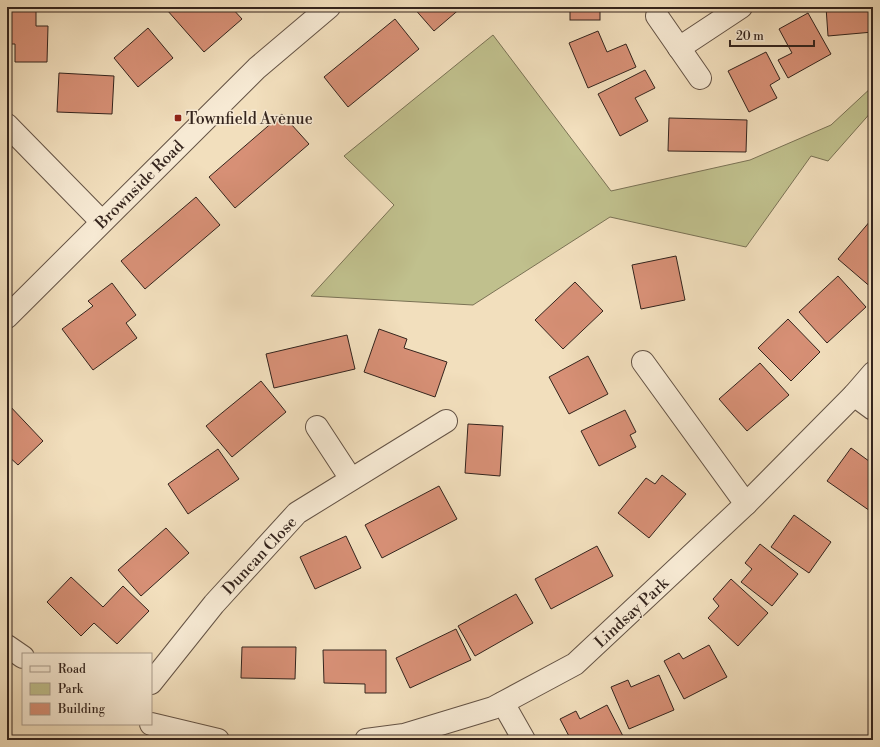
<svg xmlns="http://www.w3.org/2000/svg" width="880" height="747" viewBox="0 0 880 747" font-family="'Libre Bodoni',serif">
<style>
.green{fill:#c0c08d;stroke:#7a7255}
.building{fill:#d79076;stroke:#34241d}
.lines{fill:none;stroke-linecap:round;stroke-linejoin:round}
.minor-casing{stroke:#645345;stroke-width:24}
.minor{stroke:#f7ead4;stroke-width:22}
.poi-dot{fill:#8f2418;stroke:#f7ead4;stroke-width:1.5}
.labels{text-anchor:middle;stroke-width:3;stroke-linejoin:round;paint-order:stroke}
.poi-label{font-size:16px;fill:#34241d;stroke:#f7ead4;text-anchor:start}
.street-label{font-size:16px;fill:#34241d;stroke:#f7ead4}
</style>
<rect width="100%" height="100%" fill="#f2dfbd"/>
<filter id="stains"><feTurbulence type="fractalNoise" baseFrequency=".005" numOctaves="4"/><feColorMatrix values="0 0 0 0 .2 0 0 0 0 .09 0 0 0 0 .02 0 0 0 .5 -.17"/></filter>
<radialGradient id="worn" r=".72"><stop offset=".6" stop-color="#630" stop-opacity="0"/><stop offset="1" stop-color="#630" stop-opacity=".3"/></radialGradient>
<polygon class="green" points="493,35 611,191 750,160 831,125 873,86 873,110 828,161 811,156 746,247 610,217 473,305 311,296 394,205 344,156"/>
<g class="building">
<polygon points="7,7 36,7 36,26 48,26 47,62 15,62 15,44 7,44"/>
<polygon points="171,7 231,7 242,19 204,52 167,10"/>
<polygon points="413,7 462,7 434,31"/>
<rect x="570" y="7" width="30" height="13"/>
<polygon points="826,7 872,7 873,32 828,36"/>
<polygon points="808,13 831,54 788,78 778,60 792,53 779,29"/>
<polygon points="395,19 419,49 348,107 324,77"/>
<polygon points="148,28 173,58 138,87 114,58"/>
<polygon points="598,31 607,52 626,44 636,67 588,88 569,43"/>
<polygon points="766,52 780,79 770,85 777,98 749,112 728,71"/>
<polygon points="645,70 655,88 635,98 648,121 620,136 598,94"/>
<polygon points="59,73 114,76 112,114 57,112"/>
<polygon points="282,114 309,144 235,208 209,177"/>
<polygon points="669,118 747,120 746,152 668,151"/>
<polygon points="196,197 220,225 145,289 121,261"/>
<polygon points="871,220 873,222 873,289 838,259"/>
<polygon points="676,256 685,300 641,309 632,265"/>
<polygon points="838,276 866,307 827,343 799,312"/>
<polygon points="575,282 603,311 563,349 535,320"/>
<polygon points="112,283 136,315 126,323 137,338 93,370 62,329 93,306 88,301"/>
<polygon points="788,319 820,352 791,381 758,348"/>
<polygon points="379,329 407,339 404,348 447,362 435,397 364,372"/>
<polygon points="347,335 355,369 274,388 266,354"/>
<polygon points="588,356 608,394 569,414 549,377"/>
<polygon points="760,363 789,395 747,431 719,399"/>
<polygon points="261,381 286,412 232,457 206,426"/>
<polygon points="7,403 43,441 18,465 7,455"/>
<polygon points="625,410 636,432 630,435 636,447 599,466 581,431"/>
<polygon points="468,424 503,426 500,476 465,473"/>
<polygon points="851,448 873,464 873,513 827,481"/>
<polygon points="218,449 239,479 188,514 168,484"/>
<polygon points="662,475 686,494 649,538 618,513 646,478 655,484"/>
<polygon points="439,486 457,519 382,558 365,525"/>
<polygon points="794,515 831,542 809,573 771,547"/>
<polygon points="166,528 189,553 141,596 118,570"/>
<polygon points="346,536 361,568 315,589 300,557"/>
<polygon points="760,544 798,574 772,606 741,582 752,569 745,563"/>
<polygon points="597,546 613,576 551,609 535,579"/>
<polygon points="71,577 103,607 123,586 149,611 117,644 94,623 81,636 47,602"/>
<polygon points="731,579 768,613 738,646 708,618 719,606 713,599"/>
<polygon points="516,594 533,623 475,656 458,626"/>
<polygon points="456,629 471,660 410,688 396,658"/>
<polygon points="709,645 727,677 684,699 664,661 679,653 683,659"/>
<polygon points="242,647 296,647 295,679 241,678"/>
<polygon points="323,650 386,650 386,693 365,693 365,684 324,683"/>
<polygon points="659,675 674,710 629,729 611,687 628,680 631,687"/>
<polygon points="607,705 625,740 571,740 560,719 576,711 580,719"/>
</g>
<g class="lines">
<g class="minor-casing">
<g id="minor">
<polyline points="657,16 700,78"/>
<polyline points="679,48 741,7"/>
<polyline points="7,125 101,221"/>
<polyline points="7,317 257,68 329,7"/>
<polyline points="643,362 746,504"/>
<polyline points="854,395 873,409"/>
<polyline points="317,427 351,479"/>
<polyline points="7,646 23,657"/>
<polyline points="151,683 214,604 297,513 446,421"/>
<polyline points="503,703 524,740"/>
<polyline points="151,724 218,740"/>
<polyline points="366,740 404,735 493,708 575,664 746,504 854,395 873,373"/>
</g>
</g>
<use href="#minor" class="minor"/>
</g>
<rect class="poi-dot" x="174" y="114" width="8" height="8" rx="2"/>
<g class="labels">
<g class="poi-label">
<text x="186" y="124">Townfield Avenue</text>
</g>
<g class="street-label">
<text transform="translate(139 184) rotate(-45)" y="6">Brownside Road</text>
<text transform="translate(259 555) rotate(-47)" y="6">Duncan Close</text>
<text transform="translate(631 612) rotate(-43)" y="6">Lindsay Park</text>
</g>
</g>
<rect width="880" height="747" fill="none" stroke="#f2dfbd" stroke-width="24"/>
<rect x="8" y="8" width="864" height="731" fill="none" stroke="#34241d" stroke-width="2"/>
<rect x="12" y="12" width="856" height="723" fill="none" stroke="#34241d"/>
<rect x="22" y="653" width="130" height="72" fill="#f7ead4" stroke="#a99b8b"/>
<rect x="30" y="666" width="20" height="6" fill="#f7ead4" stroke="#a99b8b"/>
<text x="58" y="673" font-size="12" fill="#34241d">Road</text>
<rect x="30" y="683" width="20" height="12" fill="#c0c08d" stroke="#a99b8b"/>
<text x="58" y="693" font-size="12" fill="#34241d">Park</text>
<rect x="30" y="703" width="20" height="12" fill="#d79076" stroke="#a99b8b"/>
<text x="58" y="713" font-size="12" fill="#34241d">Building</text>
<path d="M730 40v6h84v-6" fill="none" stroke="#34241d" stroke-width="2"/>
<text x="736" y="40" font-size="12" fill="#34241d" stroke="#f7ead4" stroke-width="3" paint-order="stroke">20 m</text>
<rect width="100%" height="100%" filter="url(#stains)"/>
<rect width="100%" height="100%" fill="url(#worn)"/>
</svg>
